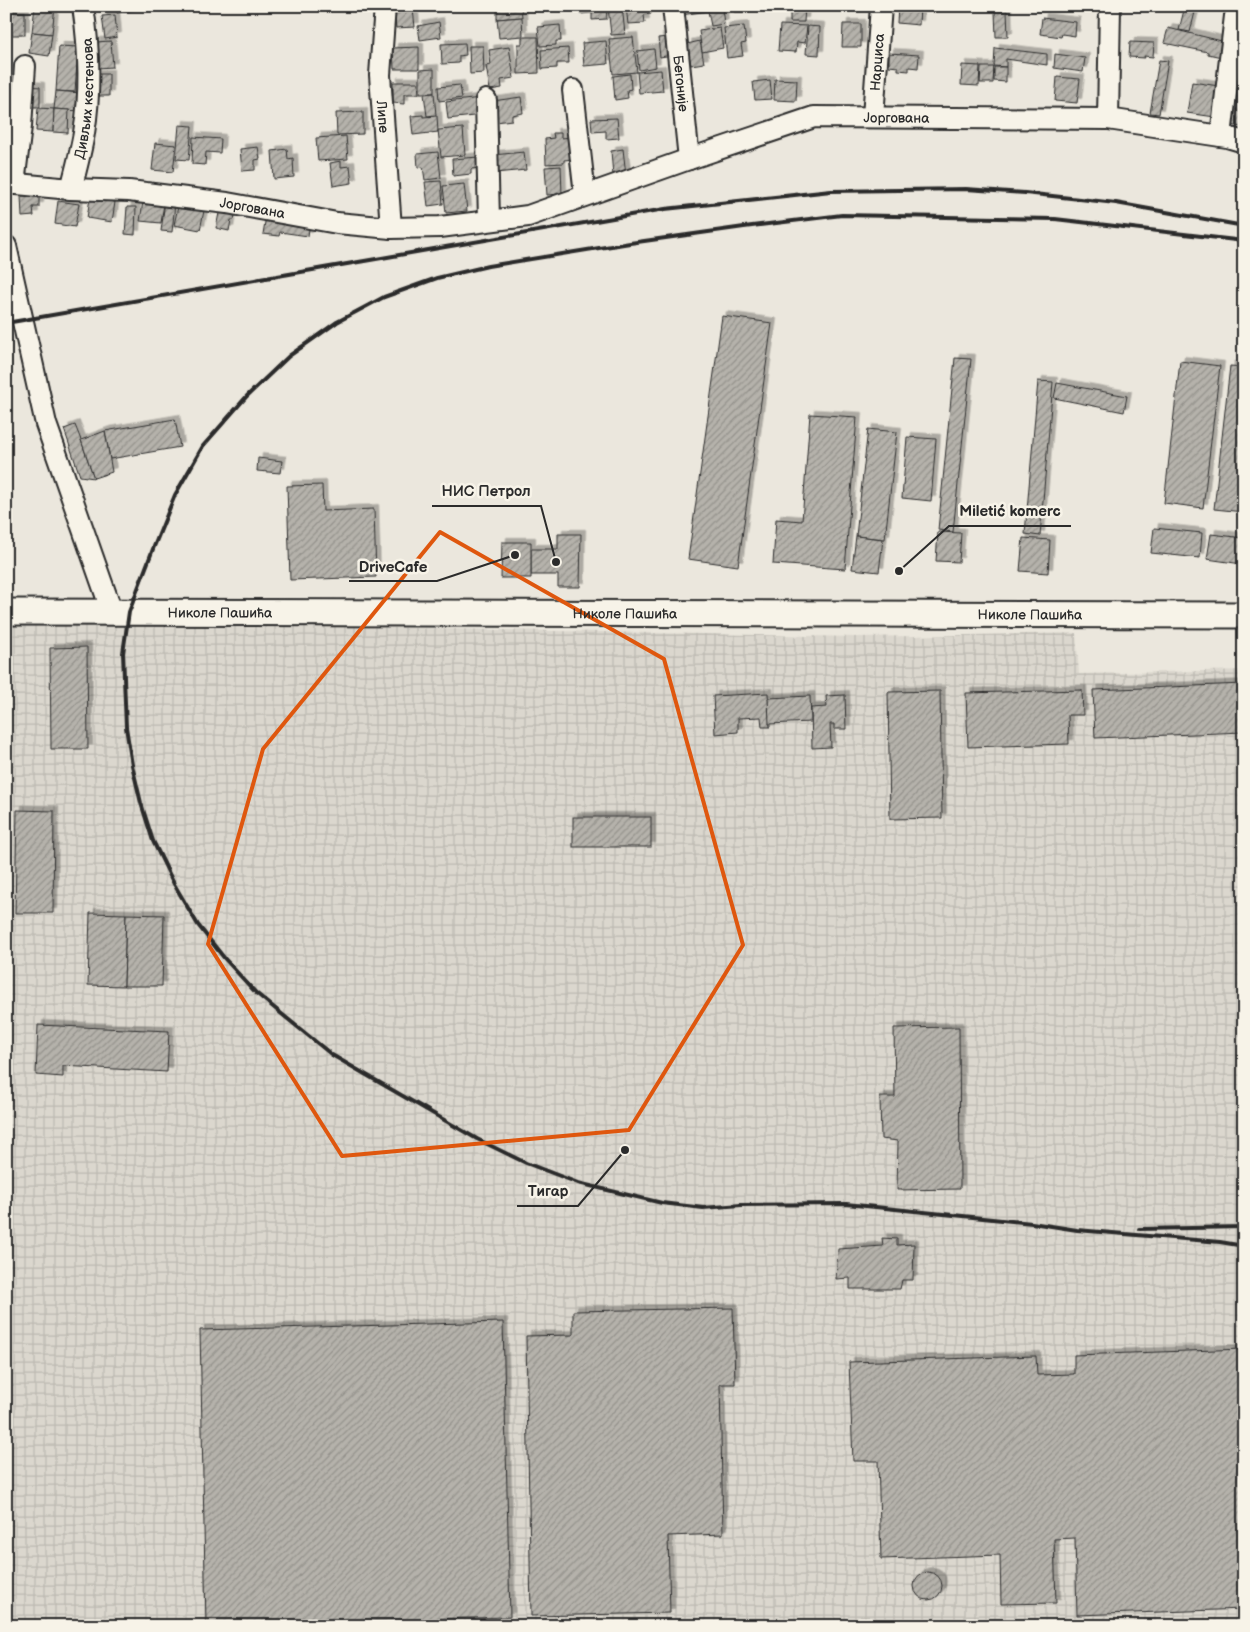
<svg xmlns="http://www.w3.org/2000/svg" width="1250" height="1632" viewBox="0 0 1250 1632" font-family="'Balsamiq Sans',sans-serif">
<style>
.industrial{fill:url(#industrial-grid)}
.building{fill:url(#building-hatch);stroke:#2b2b2b;filter:url(#shadow)}
.lines{fill:none;stroke-linecap:round;stroke-linejoin:round}
.minor-casing{stroke:#2b2b2b;stroke-width:24}
.major-casing{stroke:#2b2b2b;stroke-width:29}
.minor{stroke:#f7f3e8;stroke-width:20}
.major{stroke:#f7f3e8;stroke-width:25}
.rail{stroke:#2b2b2b;stroke-width:4}
.marked{fill:none;stroke:#df570e;stroke-width:4;stroke-linejoin:round}
.labels{text-anchor:middle;stroke-width:5;stroke-linejoin:round;paint-order:stroke}
.street-label{font-size:14px;fill:#2b2b2b;stroke:#f7f3e8}
.leader{fill:none;stroke:#2b2b2b;stroke-width:2}
.callout-dot{fill:#2b2b2b;stroke:#f7f3e8;stroke-width:2}
.callout-label{font-size:15px;text-anchor:middle;font-weight:bold;fill:#2b2b2b;stroke:#f7f3e8;stroke-width:5;stroke-linejoin:round;paint-order:stroke}
</style>
<defs>
<pattern id="industrial-grid" width="8" height="8" patternUnits="userSpaceOnUse" patternTransform="scale(1.25)"><rect width="8" height="8" fill="#dbd7ce"/><path d="M0 4h8M4 0v8" fill="none" stroke="#bcb9b1"/></pattern>
<pattern id="building-hatch" width="6" height="6" patternUnits="userSpaceOnUse" patternTransform="scale(1.25)"><rect width="6" height="6" fill="#b5b2ab"/><path d="M-1 1l2-2M0 6l6-6M5 7l2-2" fill="none" stroke="#93918b"/></pattern>
<filter id="shadow"><feDropShadow dx="4.5" dy="-4.5" stdDeviation="0" flood-color="#0004"/></filter>
</defs>
<rect width="100%" height="100%" fill="#ebe7dd"/>
<filter id="ink" filterUnits="userSpaceOnUse"><feTurbulence type="fractalNoise" baseFrequency=".02" numOctaves="2"/><feDisplacementMap in="SourceGraphic" scale="10" xChannelSelector="R" yChannelSelector="G"/><feConvolveMatrix kernelMatrix="1 2 1 2 8 2 1 2 1" color-interpolation-filters="sRGB"/></filter>
<g filter="url(#ink)">
<polygon class="industrial" points="6,620 858,637 1076,633 1079,674 1244,670 1244,1626 6,1626"/>
<g class="building">
<polygon points="35,6 55,6 52,34 32,32"/>
<polygon points="115,6 135,6 136,10 117,13"/>
<polygon points="497,6 521,6 522,17 497,19"/>
<polygon points="579,6 606,6 607,19 592,20 592,13 580,14"/>
<polygon points="622,6 625,34 611,35 608,7"/>
<polygon points="626,6 651,6 651,14 644,15 645,23 628,24"/>
<polygon points="680,6 724,6 724,8 722,8 724,24 711,26 708,11 681,15"/>
<polygon points="733,6 745,6 745,12 734,12"/>
<polygon points="790,6 805,6 804,22 790,22"/>
<polygon points="898,6 920,6 919,25 897,23"/>
<polygon points="1047,6 1064,6 1063,11 1047,10"/>
<polygon points="1185,6 1196,8 1190,32 1179,30"/>
<polygon points="413,9 415,27 396,28 394,11"/>
<polygon points="1007,11 1008,37 996,37 995,12"/>
<rect x="6" y="12" width="19" height="23"/>
<polygon points="115,15 117,37 105,39 102,16"/>
<polygon points="522,17 523,36 499,38 497,19"/>
<polygon points="1042,18 1076,22 1075,36 1062,34 1061,37 1040,34"/>
<polygon points="439,22 441,37 420,40 418,26"/>
<polygon points="843,24 861,24 861,47 842,47"/>
<polygon points="560,25 561,41 556,41 556,45 540,46 538,27"/>
<polygon points="780,25 807,26 805,43 797,42 796,52 778,51"/>
<polygon points="744,26 746,43 741,44 743,56 727,58 724,28"/>
<polygon points="808,26 820,27 819,55 806,54"/>
<polygon points="720,28 723,48 702,52 699,31"/>
<polygon points="1168,28 1230,43 1226,58 1208,54 1208,52 1164,43"/>
<polygon points="32,32 52,34 49,56 29,53"/>
<polygon points="675,36 672,55 660,57 658,38"/>
<polygon points="522,37 538,37 539,73 518,74 518,44 522,44"/>
<polygon points="633,37 637,72 613,74 609,39"/>
<polygon points="1240,37 1244,38 1244,64 1236,63"/>
<polygon points="111,41 113,67 97,68 95,42"/>
<polygon points="606,41 608,64 584,66 582,43"/>
<polygon points="700,41 704,63 691,65 687,44"/>
<polygon points="1130,42 1154,43 1153,57 1144,56 1145,58 1129,57"/>
<polygon points="465,43 466,55 459,56 459,63 442,64 441,44"/>
<polygon points="59,46 78,47 75,92 56,91"/>
<polygon points="469,46 483,46 484,73 470,74"/>
<polygon points="419,47 419,69 394,69 393,48"/>
<polygon points="509,47 514,78 501,80 502,88 490,90 486,66 491,65 489,50"/>
<polygon points="568,48 569,63 557,63 557,68 542,69 541,50"/>
<polygon points="995,48 1047,54 1047,65 1006,59 1006,67 994,66"/>
<polygon points="654,49 656,67 639,70 637,51"/>
<polygon points="889,53 919,55 918,68 909,67 909,71 898,70 898,67 889,66"/>
<polygon points="1055,54 1085,58 1083,72 1054,68"/>
<polygon points="1159,60 1168,61 1159,114 1150,113"/>
<polygon points="962,65 980,66 979,86 961,85"/>
<polygon points="1236,65 1244,67 1244,82 1233,79"/>
<polygon points="981,67 994,67 993,83 980,83"/>
<polygon points="994,67 1006,67 1006,82 994,81"/>
<polygon points="434,69 434,93 420,93 420,70"/>
<polygon points="661,70 663,91 639,93 637,72"/>
<rect x="96" y="74" width="13" height="22"/>
<polygon points="630,74 631,89 627,90 628,98 615,100 613,76"/>
<polygon points="1057,77 1080,79 1077,103 1055,101"/>
<polygon points="775,79 797,80 796,101 774,100"/>
<polygon points="770,80 772,99 755,100 753,82"/>
<polygon points="393,82 418,82 419,94 404,94 404,104 393,103"/>
<polygon points="1192,82 1219,86 1215,117 1187,113"/>
<polygon points="460,85 462,98 439,101 438,87"/>
<polygon points="28,86 40,87 40,107 28,107"/>
<polygon points="56,91 81,93 79,111 54,109"/>
<polygon points="434,93 436,115 427,116 424,94"/>
<polygon points="1235,96 1244,98 1244,128 1228,124"/>
<polygon points="521,97 523,113 512,115 512,120 496,122 493,101"/>
<polygon points="481,98 482,115 448,119 446,102"/>
<polygon points="6,99 19,100 16,120 11,119 10,129 6,128"/>
<polygon points="38,108 54,109 53,132 36,131"/>
<polygon points="54,109 69,110 68,133 53,132"/>
<polygon points="363,112 363,134 337,135 336,113"/>
<polygon points="423,115 423,117 437,116 438,132 413,135 411,116"/>
<polygon points="617,118 619,138 606,139 606,131 592,132 591,119"/>
<polygon points="179,125 192,126 189,160 176,159"/>
<polygon points="463,128 465,155 441,157 438,130"/>
<polygon points="553,133 561,133 561,138 574,137 575,159 564,160 564,163 546,164 545,139 554,138"/>
<polygon points="346,136 348,159 318,161 316,138"/>
<polygon points="193,137 221,139 220,153 206,152 205,165 192,164"/>
<polygon points="155,143 176,145 173,172 152,170"/>
<polygon points="258,147 260,159 255,160 255,170 242,171 240,149"/>
<polygon points="287,149 288,159 293,158 294,177 274,179 272,151"/>
<polygon points="623,149 626,175 613,176 611,151"/>
<polygon points="438,152 441,178 425,180 423,167 418,168 417,154"/>
<polygon points="524,152 526,170 495,173 493,155"/>
<polygon points="479,157 480,168 471,169 471,174 453,176 452,159"/>
<polygon points="341,161 341,167 350,166 352,183 333,186 330,163"/>
<polygon points="561,166 562,194 547,195 545,167"/>
<polygon points="441,181 443,204 428,206 425,182"/>
<polygon points="464,184 467,211 446,213 443,186"/>
<polygon points="39,195 39,207 33,207 34,216 22,217 21,196"/>
<polygon points="90,198 115,202 112,222 87,218"/>
<polygon points="58,201 79,204 75,227 55,224"/>
<polygon points="143,201 164,204 161,223 140,221"/>
<polygon points="165,201 175,203 172,232 161,231"/>
<polygon points="179,202 205,206 200,230 174,225"/>
<polygon points="127,207 136,207 135,235 125,234"/>
<polygon points="220,208 236,210 234,220 231,220 229,231 216,228"/>
<polygon points="266,216 310,222 308,236 280,232 279,236 263,234"/>
<polygon points="722,316 772,323 738,566 688,559"/>
<polygon points="955,358 971,359 953,532 938,530"/>
<polygon points="1180,361 1220,366 1203,508 1164,503"/>
<polygon points="1230,366 1244,367 1244,512 1214,509"/>
<polygon points="1038,381 1053,382 1040,536 1025,534"/>
<polygon points="1057,383 1127,396 1124,412 1054,398"/>
<polygon points="810,414 857,417 845,569 773,564 776,519 802,521"/>
<polygon points="175,419 180,447 110,459 105,431"/>
<polygon points="75,425 81,440 94,478 80,476 64,429"/>
<polygon points="868,429 897,432 885,539 856,536"/>
<polygon points="105,431 112,472 94,478 81,440"/>
<polygon points="907,437 936,439 931,501 902,498"/>
<polygon points="258,458 282,461 280,473 257,471"/>
<polygon points="322,485 323,511 374,509 376,577 290,580 287,486"/>
<polygon points="1154,528 1202,533 1200,558 1151,553"/>
<polygon points="938,532 961,533 959,562 936,561"/>
<polygon points="558,534 581,534 580,587 558,587 558,575 531,575 531,549 558,549"/>
<polygon points="1211,534 1244,538 1242,564 1207,559"/>
<polygon points="856,536 883,539 879,572 852,569"/>
<polygon points="1023,538 1050,540 1048,573 1020,571"/>
<polygon points="502,542 531,542 531,578 501,578"/>
<polygon points="87,647 88,749 51,749 50,648"/>
<polygon points="1244,684 1244,732 1095,738 1093,690"/>
<polygon points="1082,690 1083,715 1068,715 1069,744 968,747 966,693"/>
<polygon points="940,691 942,818 890,819 888,692"/>
<polygon points="768,693 770,727 762,727 761,717 738,718 738,732 715,734 713,696"/>
<polygon points="845,695 846,729 834,729 834,724 830,724 831,747 812,748 811,708 827,707 826,696"/>
<polygon points="810,696 811,722 769,724 768,698"/>
<polygon points="17,810 54,811 53,913 15,913"/>
<rect x="573" y="817" width="78" height="30"/>
<polygon points="90,913 126,914 124,986 88,985"/>
<polygon points="126,914 164,915 162,986 124,986"/>
<polygon points="38,1025 169,1031 167,1072 63,1066 63,1077 36,1075"/>
<polygon points="959,1027 960,1189 897,1190 898,1141 881,1139 880,1097 895,1097 894,1028"/>
<polygon points="882,1238 897,1239 897,1245 914,1244 913,1280 902,1280 900,1289 850,1289 850,1278 836,1279 838,1249 883,1246"/>
<polygon points="733,1308 735,1384 720,1384 723,1534 668,1536 670,1613 531,1616 526,1336 573,1335 573,1311"/>
<polygon points="503,1322 510,1617 206,1625 200,1330"/>
<polygon points="1244,1349 1244,1609 1077,1615 1075,1538 1054,1539 1056,1603 1001,1604 1000,1555 881,1559 878,1461 853,1461 849,1362 1036,1356 1037,1375 1074,1374 1074,1355"/>
<circle cx="928" cy="1586" r="14"/>
</g>
<g class="lines">
<g class="minor-casing">
<g id="minor">
<path id="s1" d="M 385,6 L 380,75 L 391,228"/>
<path id="s2" d="M 673,6 L 689,159"/>
<polyline points="573,90 585,195"/>
<polyline points="486,100 489,220"/>
<path id="s3" d="M 873,117 L 881,6"/>
<polyline points="1108,119 1110,6"/>
<polyline points="1221,136 1235,16"/>
<path id="s4" d="M 6,183 L 71,189 L 129,191 L 227,203 L 337,223 L 391,228 L 440,227 L 528,216 L 689,159 L 814,117 L 1108,119 L 1227,137 L 1244,142"/>
<polyline points="14,184 21,126 25,66"/>
<path id="s5" d="M 71,189 C 76,170 81,151 84,133 C 91,91 89,47 83,6"/>
<polyline points="6,246 46,424 112,612"/>
</g>
</g>
<g class="major-casing">
<g id="major">
<path id="s6" d="M 6,612 L 1244,615"/>
</g>
</g>
<use href="#minor" class="minor"/>
<use href="#major" class="major"/>
<g class="rail">
<polyline points="1244,241 1055,219 842,215 744,227 630,243 488,266 437,278 384,297 337,322 289,356 247,396 203,446 175,495 153,549 129,612 123,653 126,727 132,765 141,803 153,841 174,884 198,925 225,959 256,993 332,1055 477,1139 526,1163 578,1183 662,1203 703,1208 741,1205 846,1204 1032,1223 1077,1230 1220,1242 1244,1246"/>
<polyline points="6,323 665,209 831,191 966,189 1025,193 1116,203 1244,226"/>
<polyline points="1139,1229 1244,1227"/>
</g>
</g>
</g>
<path class="marked" d="M 440,532 L 664,659 L 743,945 L 629,1130 L 342,1156 L 208,944 L 263,749 Z"/>
<g class="labels">
<g class="street-label">
<text dy="5" stroke="none"><textPath href="#s3" startOffset="55">Нарциса</textPath></text>
<text dy="5" stroke="none"><textPath href="#s2" startOffset="78">Бегоније</textPath></text>
<text dy="5" stroke="none"><textPath href="#s5" startOffset="92">Дивљих кестенова</textPath></text>
<text dy="5" stroke="none"><textPath href="#s1" startOffset="111">Липе</textPath></text>
<text dy="5" stroke="none"><textPath href="#s4" startOffset="911">Јоргована</textPath></text>
<text dy="5" stroke="none"><textPath href="#s4" startOffset="248">Јоргована</textPath></text>
<text dy="5" stroke="none"><textPath href="#s6" startOffset="214">Николе Пашића</textPath></text>
<text dy="5" stroke="none"><textPath href="#s6" startOffset="619">Николе Пашића</textPath></text>
<text dy="5" stroke="none"><textPath href="#s6" startOffset="1024">Николе Пашића</textPath></text>
</g>
</g>
<path class="leader" d="M556 562L541 506H432M899 571L949 526H1071M515 555L437 581H349M625 1150L578 1206H517"/>
<g class="callout-dot">
<circle cx="556" cy="562" r="5"/>
<circle cx="899" cy="571" r="5"/>
<circle cx="515" cy="555" r="5"/>
<circle cx="625" cy="1150" r="5"/>
</g>
<g class="callout-label">
<text x="486" y="496">НИС Петрол</text>
<text x="1010" y="516">Miletić komerc</text>
<text x="393" y="572">DriveCafe</text>
<text x="548" y="1196">Тигар</text>
</g>
<rect width="1250" height="1632" fill="none" stroke="#f7f3e8" stroke-width="25"/>
<rect x="12" y="12" width="1225" height="1607" fill="none" stroke="#2b2b2b" stroke-width="2" filter="url(#ink)"/>
</svg>
